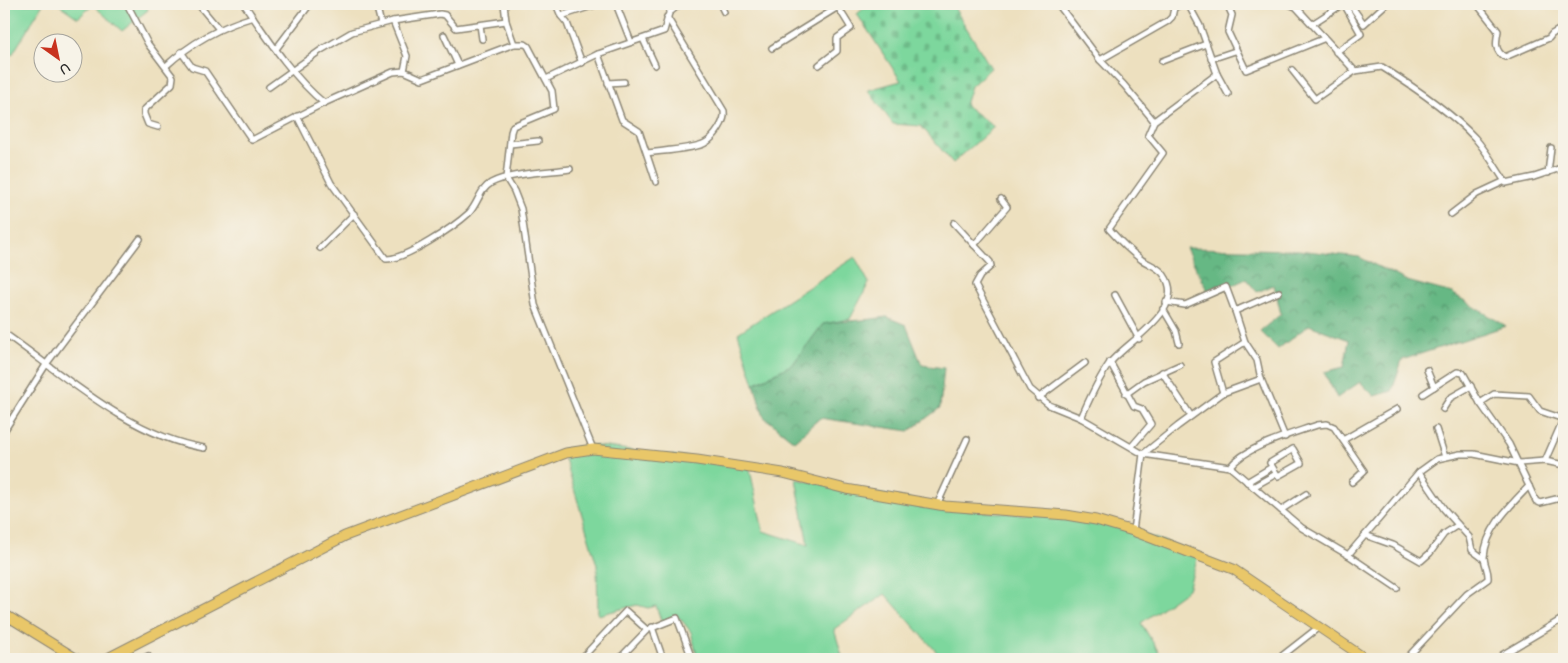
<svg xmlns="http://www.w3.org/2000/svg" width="1568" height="663" viewBox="0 0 1568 663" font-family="'Comic Neue',sans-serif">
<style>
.grass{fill:#7dd79d;stroke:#548164}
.forest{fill:url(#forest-crowns);stroke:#487258}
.cemetery{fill:url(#cemetery-stones);stroke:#548164}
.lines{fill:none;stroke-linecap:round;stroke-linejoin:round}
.minor-casing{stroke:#8c8675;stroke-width:8}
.primary-casing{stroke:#8c8675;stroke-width:11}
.minor{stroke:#fff;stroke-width:5}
.primary{stroke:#e9c769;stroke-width:9}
</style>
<defs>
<pattern id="forest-crowns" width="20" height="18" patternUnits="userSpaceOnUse" patternTransform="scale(1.25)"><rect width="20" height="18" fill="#66b884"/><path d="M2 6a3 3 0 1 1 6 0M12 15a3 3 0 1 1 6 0" fill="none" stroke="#54966c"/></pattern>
<pattern id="cemetery-stones" width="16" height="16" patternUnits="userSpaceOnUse" patternTransform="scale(1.25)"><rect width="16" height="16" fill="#7dd79d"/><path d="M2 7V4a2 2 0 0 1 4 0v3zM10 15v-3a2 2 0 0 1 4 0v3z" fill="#6cb987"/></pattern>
</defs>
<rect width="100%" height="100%" fill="#f7f3e8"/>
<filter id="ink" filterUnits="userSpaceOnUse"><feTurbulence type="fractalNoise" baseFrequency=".02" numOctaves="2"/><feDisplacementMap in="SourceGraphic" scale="10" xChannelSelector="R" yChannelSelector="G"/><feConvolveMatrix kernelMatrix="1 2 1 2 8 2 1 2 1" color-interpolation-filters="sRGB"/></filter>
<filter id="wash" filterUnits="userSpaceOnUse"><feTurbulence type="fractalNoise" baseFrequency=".0096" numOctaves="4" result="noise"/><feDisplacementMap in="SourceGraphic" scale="20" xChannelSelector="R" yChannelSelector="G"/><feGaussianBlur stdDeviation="1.12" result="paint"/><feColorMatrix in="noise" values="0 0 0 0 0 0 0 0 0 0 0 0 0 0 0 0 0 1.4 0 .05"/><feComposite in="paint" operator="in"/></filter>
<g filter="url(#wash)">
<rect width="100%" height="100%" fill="#ede0bf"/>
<g class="grass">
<polygon points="4,4 43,4 12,55 4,50"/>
<polygon points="58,4 146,4 148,10 122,31 93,5 78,18"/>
<polygon points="855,257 869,283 850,319 823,324 793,364 754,384 738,333"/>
<polygon points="590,445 749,465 763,531 808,545 796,479 973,511 1097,519 1199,553 1188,589 1141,623 1163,659 943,659 885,594 834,629 843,659 698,659 691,632 680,618 662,623 656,606 648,608 637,605 598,615 597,565 562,449"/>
</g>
<g class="forest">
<polygon points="1186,248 1298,250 1359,257 1407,281 1452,293 1506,326 1402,360 1392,391 1374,396 1360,382 1337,398 1324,372 1344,367 1349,340 1309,325 1278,349 1260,331 1281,314 1274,285 1257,292 1246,279 1210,296"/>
<path d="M 887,317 L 906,325 L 922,365 L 944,368 L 940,408 L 909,431 L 820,418 L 794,441 L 764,417 L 754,384 L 793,364 L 823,324 C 845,320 865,321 887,317 Z"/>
</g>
<polygon class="cemetery" points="869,4 952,4 991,68 971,86 965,105 994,127 953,163 921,126 893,124 868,90 901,81 857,14"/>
</g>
<g filter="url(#ink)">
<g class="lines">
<g class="minor-casing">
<g id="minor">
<polyline points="127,4 148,44 173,77 172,84 144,110 144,114 148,124 158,127"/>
<polyline points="198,4 218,28"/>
<path d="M 244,4 C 266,36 293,78 324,103"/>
<polyline points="376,4 381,24"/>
<polyline points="504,4 506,21 514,44"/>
<polyline points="556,4 561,16 567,23 582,63"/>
<polyline points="616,4 631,42"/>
<polyline points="720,4 724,12"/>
<polyline points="1058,4 1100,60 1168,21 1172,17 1174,8 1182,4"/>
<polyline points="1227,4 1232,15 1228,32 1246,70 1323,39"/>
<path d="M 1289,4 L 1296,7 L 1355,71 L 1382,67 C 1414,87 1450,111 1475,138 C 1487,152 1496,168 1506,183 L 1534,177 L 1564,167"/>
<polyline points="1350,4 1364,24 1386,4"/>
<path d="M 1477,4 L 1498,31 C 1496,42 1494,51 1505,57 L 1549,38 L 1552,34 L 1564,27"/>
<polyline points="561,16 598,4"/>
<polyline points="393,21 407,56 404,71"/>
<polyline points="1312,24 1340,6"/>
<polyline points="480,25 482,39"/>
<polyline points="444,35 458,65"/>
<polyline points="643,39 655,65"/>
<polyline points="772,48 838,7 836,4"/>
<polyline points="276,49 310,4"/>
<polyline points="181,52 192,67 205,71 252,140 324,103 393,72 404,71 422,79 514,44 525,44 528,46 552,91 554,109 513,126 511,132 506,178 514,191 521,209 535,305 593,449"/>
<polyline points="1336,52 1361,34 1344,4"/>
<polyline points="598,54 622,120 639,131 656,182"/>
<polyline points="1211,59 1235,51"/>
<polyline points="1100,60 1124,85 1154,121"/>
<polyline points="1162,61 1206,44"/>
<polyline points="819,65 837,51 837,38 851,28 838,7"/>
<path d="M 166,66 C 192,42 219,27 253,17"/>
<polyline points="1292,70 1315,99 1355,71"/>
<polyline points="1217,74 1228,94"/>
<polyline points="546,79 598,54 664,31 669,13 680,4"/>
<polyline points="608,83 624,82"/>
<polyline points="269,87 321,50 352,32 393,21 440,14 445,15 456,28 506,21"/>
<path d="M 297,116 L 331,183 L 386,259 C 405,260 455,226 469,213 C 478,204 479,190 491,183 C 510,173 548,172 570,169"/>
<polyline points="510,144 538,141"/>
<path d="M 647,153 C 660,151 695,149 705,143 C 714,138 726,121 724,111 L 667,17"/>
<polyline points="1548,173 1551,148"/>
<polyline points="1451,214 1477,194 1505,181"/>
<polyline points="954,223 990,262 991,266 980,276 975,285 1030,389 1049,405 1081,418 1143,454 1230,467 1302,528 1348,555 1397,588"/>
<polyline points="974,245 1007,207 1001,199"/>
<polyline points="320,248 354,214"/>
<polyline points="1115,295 1139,339"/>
<polyline points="1166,302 1185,305 1226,287 1235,311"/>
<polyline points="1163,309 1176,331 1179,343"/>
<path d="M 4,333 C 64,375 130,436 204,448"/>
<polyline points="1245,342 1257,360 1261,379 1285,437"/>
<polyline points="1110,362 1134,406 1142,409 1151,424 1132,446"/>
<polyline points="1427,370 1434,387"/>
<polyline points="1162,372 1191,416"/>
<polyline points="1223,393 1214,362 1245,342 1235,311 1279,292"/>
<polyline points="1126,394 1144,381 1180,365"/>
<polyline points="1423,394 1457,372 1463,373 1480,403 1509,444 1536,501 1540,503 1564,497"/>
<polyline points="1038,398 1085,363"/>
<polyline points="1480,403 1494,394 1529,396 1540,411 1561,418 1562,422 1545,461"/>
<polyline points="1443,409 1450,398 1471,386"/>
<path d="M 1081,418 C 1089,400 1097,381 1109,364 C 1124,343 1189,310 1164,275 C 1159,267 1150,265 1142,260 C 1131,252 1118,239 1109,229 L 1163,153 L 1148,135 L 1154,121 L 1217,74 L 1200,26 L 1188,4"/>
<polyline points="1436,429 1445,457"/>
<polyline points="4,431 47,363 140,239"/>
<polyline points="1343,440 1397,409"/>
<polygon points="1293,449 1301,463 1278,476 1270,463"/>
<path d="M 1230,467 C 1246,446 1292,434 1317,425 L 1327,424 L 1334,427 L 1364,471 L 1352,482"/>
<polyline points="1419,472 1444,509 1469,537 1472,550 1484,559"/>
<polyline points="1247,482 1272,467"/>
<polyline points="1253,487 1276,474"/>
<polyline points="937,505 967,439"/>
<polyline points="1281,510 1306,494"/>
<polyline points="1133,531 1143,454 1178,426 1223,393 1261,379"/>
<polyline points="1365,535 1393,545 1421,561 1430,553 1444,534 1458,525"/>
<polyline points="1348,555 1419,472 1437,459 1460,454 1474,454 1519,463 1545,461 1564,465"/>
<polyline points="652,627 663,659"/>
<polyline points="4,629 10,618"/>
<polyline points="1502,655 1564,618"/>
<polyline points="142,659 148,656"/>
<polyline points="581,659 626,611 647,630 677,618 692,659"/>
<polyline points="619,659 647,630"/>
<polyline points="1278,659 1319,627"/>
<path d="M 1406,659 L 1467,594 L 1488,579 C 1489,571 1484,564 1484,557 C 1486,528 1510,506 1529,486"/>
</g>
</g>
<g class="primary-casing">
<g id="primary">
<polyline points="4,614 77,659"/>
<polyline points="106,659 345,536 566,453 593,449 697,460 783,473 846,489 945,506 1066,515 1096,520 1133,531 1233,569 1366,659"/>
</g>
</g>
<use href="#minor" class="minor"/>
<use href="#primary" class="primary"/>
</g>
</g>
<rect width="1568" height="663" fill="none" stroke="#f7f3e8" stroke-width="20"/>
<g transform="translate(58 58) rotate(147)"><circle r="24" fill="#f7f3e8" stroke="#a5a39c"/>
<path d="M0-4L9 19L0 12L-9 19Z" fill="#c8321e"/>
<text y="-8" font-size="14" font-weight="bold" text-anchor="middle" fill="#2b2b2b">U</text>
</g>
</svg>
